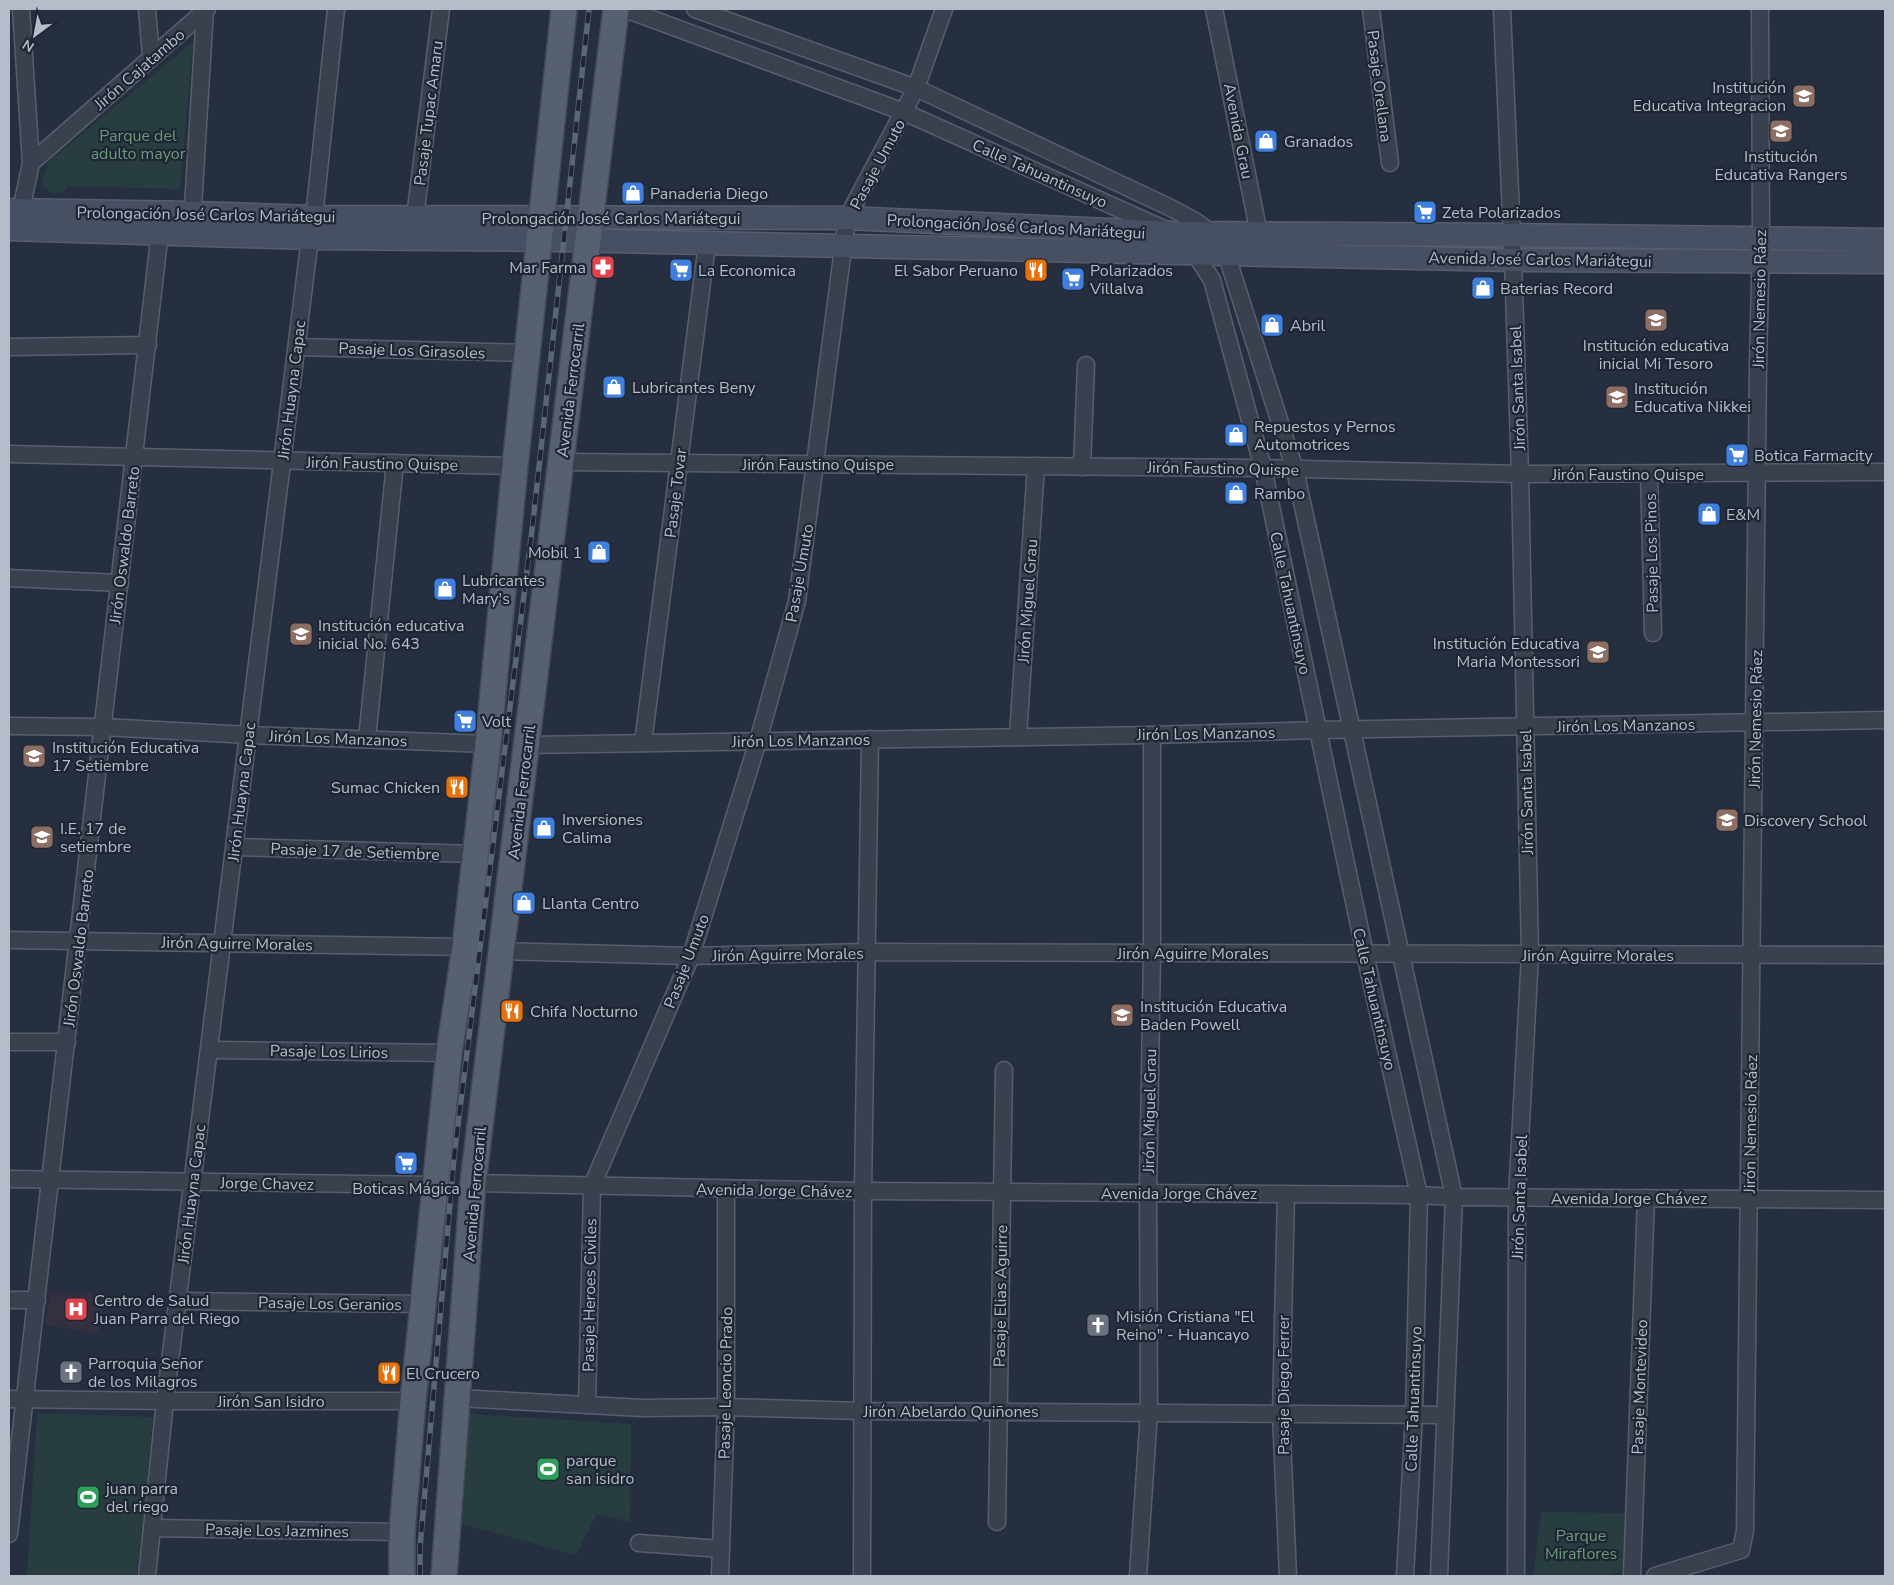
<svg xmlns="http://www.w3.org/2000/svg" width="1894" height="1585" viewBox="0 0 1894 1585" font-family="'Nunito Sans',sans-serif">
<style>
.medical{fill:#333140}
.green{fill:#273d40}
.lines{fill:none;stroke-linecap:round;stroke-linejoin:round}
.street-casing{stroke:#575f6d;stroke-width:19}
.secondary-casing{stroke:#575f6d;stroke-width:25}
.primary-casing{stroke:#424a58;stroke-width:28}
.street{stroke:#39414f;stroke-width:16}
.secondary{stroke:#475062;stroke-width:22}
.primary{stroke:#57606f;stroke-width:25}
.rail-casing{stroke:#5b6576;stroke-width:5.5}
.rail{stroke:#1e2634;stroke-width:4;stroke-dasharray:11;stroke-linecap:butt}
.labels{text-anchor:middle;stroke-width:4.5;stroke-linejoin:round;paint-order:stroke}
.street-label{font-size:16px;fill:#b5bcca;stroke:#1e2634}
.poi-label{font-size:16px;fill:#b5bcca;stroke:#1e2634;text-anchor:start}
.park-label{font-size:16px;fill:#6c9b79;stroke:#1e2634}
</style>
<rect width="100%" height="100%" fill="#252f3f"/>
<polygon class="medical" points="50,1292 107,1294 98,1333 45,1325"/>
<g class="green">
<polygon points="193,42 180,189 68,186 63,192 53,194 41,184 48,162"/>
<polygon points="37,1413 153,1417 137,1576 27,1576"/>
<polygon points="470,1414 631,1424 630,1522 597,1514 576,1555 462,1524"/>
<polygon points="1541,1512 1630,1513 1628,1569 1604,1576 1533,1576"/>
</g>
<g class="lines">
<g class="street-casing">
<g id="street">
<polyline points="21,9 31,163"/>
<polyline points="147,9 151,57"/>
<polyline points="625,9 904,112 1166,230"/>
<polyline points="695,9 916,88 1171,208 1195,221 1213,234 1226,253 1295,470 1454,1197 1439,1576"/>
<polyline points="1214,9 1261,244"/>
<polyline points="1371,9 1390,163"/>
<polyline points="1502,9 1513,260 1520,474 1530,955 1517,1197 1516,1576"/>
<polyline points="415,217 441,9"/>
<polyline points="19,220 31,163 207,9"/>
<polyline points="192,223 205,10"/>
<polyline points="1190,248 1194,252 1212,280 1263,468 1365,954 1419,1195 1414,1415 1405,1576"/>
<polyline points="9,347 148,345"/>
<polyline points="297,347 527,353"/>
<polyline points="9,454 515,466"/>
<polyline points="561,462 1263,468 1520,474 1885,472"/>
<polyline points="1082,467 1086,365"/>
<polyline points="1649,474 1653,633"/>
<polyline points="9,578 120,583"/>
<polyline points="9,726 103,727 249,735 488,744"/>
<polyline points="1018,736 1036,466"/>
<polyline points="367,739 395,463"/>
<polyline points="643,743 707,244"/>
<polyline points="527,745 1152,735 1318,730 1885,720"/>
<polyline points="235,847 475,854"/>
<polyline points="9,940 465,947"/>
<polyline points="502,951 691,956 867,952 1885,955"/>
<polyline points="9,1042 67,1042"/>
<polyline points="209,1050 449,1053"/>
<polyline points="9,1179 435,1185"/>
<polyline points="473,1183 863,1191 1419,1195 1454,1197 1885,1200"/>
<polyline points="1286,1194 1281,1414 1288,1576"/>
<polyline points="9,1300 37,1300"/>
<polyline points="178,1301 423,1304"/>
<polyline points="457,1398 643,1408 726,1407 861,1411 1445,1415"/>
<polyline points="9,1399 165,1401 413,1401"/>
<polyline points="587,1405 592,1186 691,956 758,741 797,601 847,218 916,88 944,9"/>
<polyline points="997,1522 1004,1070"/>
<polyline points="152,1528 402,1532"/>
<polyline points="9,1534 161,223"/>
<polyline points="639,1543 721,1549"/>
<polyline points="147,1576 165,1401 310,238 314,217 336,9"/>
<polyline points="720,1576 726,1407 726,1189"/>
<polyline points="862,1576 863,1191 870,739"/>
<polyline points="1138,1576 1149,1412 1148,1193 1152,953 1152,735"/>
<polyline points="1632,1576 1646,1198"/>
<polyline points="1655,1576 1741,1550 1745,1531 1758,364 1761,238 1760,9"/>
</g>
</g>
<g class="secondary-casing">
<g id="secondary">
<polyline points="9,210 192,213 314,217 847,218 1174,233 1511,235 1885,240"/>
<polyline points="9,229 310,238 563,240 1513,260 1885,262"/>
</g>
</g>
<g class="primary-casing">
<g id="primary">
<polyline points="402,1576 402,1532 413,1401 449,1053 465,947 488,744 515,466 564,9"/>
<polyline points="444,1576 473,1183 616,9"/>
</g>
</g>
<use href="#street" class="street"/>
<use href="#secondary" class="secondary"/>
<use href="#primary" class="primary"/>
<g class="rail-casing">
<polyline id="rail" points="420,1576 420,1548 454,1157 533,522 589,9"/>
</g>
<use href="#rail" class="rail"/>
</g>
<defs>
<g id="school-square" transform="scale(1.25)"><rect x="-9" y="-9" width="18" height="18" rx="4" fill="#8d6e63" stroke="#1e2634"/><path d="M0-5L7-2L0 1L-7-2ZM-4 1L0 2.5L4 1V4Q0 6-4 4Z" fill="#fff"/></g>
<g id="shop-square" transform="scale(1.25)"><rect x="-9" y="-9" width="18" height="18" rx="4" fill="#3f7fe0" stroke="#1e2634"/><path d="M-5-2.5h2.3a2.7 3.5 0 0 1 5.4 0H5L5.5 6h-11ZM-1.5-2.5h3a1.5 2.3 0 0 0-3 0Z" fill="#fff"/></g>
<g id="supermarket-square" transform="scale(1.25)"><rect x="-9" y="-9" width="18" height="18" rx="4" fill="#3f7fe0" stroke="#1e2634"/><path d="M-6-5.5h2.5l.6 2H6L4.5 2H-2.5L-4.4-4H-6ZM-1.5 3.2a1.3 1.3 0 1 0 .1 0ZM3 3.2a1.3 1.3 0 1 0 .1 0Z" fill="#fff"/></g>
<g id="pharmacy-square" transform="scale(1.25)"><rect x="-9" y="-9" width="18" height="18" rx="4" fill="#e0444e" stroke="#1e2634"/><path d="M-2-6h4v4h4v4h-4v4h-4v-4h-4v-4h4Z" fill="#fff"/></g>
<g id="restaurant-square" transform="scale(1.25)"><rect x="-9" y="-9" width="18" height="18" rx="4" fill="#e8710a" stroke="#1e2634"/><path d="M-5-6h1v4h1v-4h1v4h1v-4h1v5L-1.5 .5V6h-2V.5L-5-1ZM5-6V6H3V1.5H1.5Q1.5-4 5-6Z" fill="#fff"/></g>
<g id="hospital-square" transform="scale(1.25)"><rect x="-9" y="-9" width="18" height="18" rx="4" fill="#e0444e" stroke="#1e2634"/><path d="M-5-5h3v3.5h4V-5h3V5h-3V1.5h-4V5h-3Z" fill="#fff"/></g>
<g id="church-square" transform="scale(1.25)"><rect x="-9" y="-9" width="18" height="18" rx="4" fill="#6b7280" stroke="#1e2634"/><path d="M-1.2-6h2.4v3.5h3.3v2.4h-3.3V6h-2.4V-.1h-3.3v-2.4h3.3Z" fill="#fff"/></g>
<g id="stadium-square" transform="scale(1.25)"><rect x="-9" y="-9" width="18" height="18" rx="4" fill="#2e9e5b" stroke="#1e2634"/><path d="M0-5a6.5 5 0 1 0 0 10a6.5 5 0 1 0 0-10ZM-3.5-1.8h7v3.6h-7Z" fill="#fff"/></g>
</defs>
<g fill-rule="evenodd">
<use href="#school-square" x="1804" y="96"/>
<use href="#school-square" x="1781" y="131"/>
<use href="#shop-square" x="1266" y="141"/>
<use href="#shop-square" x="633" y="193"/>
<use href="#supermarket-square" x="1425" y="212"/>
<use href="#pharmacy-square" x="603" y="267"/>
<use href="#supermarket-square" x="681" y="270"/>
<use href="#restaurant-square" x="1036" y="270"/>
<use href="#supermarket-square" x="1073" y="279"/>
<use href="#shop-square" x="1483" y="288"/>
<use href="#school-square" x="1656" y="320"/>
<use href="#shop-square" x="1272" y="325"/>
<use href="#shop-square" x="614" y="387"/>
<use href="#school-square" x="1617" y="397"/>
<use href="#shop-square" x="1236" y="435"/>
<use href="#supermarket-square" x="1737" y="455"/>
<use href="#shop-square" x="1236" y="493"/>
<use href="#shop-square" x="1709" y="514"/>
<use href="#shop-square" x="599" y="552"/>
<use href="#shop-square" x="445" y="589"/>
<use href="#school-square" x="301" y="634"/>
<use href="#school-square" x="1598" y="652"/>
<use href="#supermarket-square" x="465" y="721"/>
<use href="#school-square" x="34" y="756"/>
<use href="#restaurant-square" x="457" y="787"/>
<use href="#school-square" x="1727" y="820"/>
<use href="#shop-square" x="544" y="828"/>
<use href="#school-square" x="42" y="837"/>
<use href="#shop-square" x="524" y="903"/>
<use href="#restaurant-square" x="512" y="1011"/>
<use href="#school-square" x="1122" y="1015"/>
<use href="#supermarket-square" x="406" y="1163"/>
<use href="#hospital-square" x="76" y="1309"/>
<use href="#church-square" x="1098" y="1325"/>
<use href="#church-square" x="71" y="1372"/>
<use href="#restaurant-square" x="389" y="1373"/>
<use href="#stadium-square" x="548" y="1469"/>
<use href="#stadium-square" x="88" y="1497"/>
</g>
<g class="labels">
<g class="street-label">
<text transform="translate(139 69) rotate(-41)" y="6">Jirón Cajatambo</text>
<text transform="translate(1380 86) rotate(83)" y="6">Pasaje Orellana</text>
<text transform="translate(428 113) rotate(-83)" y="6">Pasaje Tupac Amaru</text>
<text transform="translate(1239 131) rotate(79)" y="6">Avenida Grau</text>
<text transform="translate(877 164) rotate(-62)" y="6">Pasaje Umuto</text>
<text transform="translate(1040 173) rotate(24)" y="6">Calle Tahuantinsuyo</text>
<text transform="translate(206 214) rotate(1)" y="6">Prolongación José Carlos Mariátegui</text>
<text x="611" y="224">Prolongación José Carlos Mariátegui</text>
<text transform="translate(1016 226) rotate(3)" y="6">Prolongación José Carlos Mariátegui</text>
<text transform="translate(1540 259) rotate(1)" y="6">Avenida José Carlos Mariátegui</text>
<text transform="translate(1759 299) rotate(-89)" y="6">Jirón Nemesio Ráez</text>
<text transform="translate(412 350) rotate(2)" y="6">Pasaje Los Girasoles</text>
<text transform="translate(1517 388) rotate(-92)" y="6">Jirón Santa Isabel</text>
<text transform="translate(291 390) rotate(-83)" y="6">Jirón Huayna Capac</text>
<text transform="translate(570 390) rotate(-83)" y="6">Avenida Ferrocarril</text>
<text transform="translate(382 463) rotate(1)" y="6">Jirón Faustino Quispe</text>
<text x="818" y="470">Jirón Faustino Quispe</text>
<text transform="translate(1223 468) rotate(1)" y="6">Jirón Faustino Quispe</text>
<text x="1628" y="480">Jirón Faustino Quispe</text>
<text transform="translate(675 493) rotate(-83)" y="6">Pasaje Tovar</text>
<text transform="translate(124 545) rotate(-83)" y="6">Jirón Oswaldo Barreto</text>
<text transform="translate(1651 553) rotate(-91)" y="6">Pasaje Los Pinos</text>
<text transform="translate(799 573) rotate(-80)" y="6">Pasaje Umuto</text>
<text transform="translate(1027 601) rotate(-86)" y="6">Jirón Miguel Grau</text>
<text transform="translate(1291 603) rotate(78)" y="6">Calle Tahuantinsuyo</text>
<text transform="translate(1755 719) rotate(-89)" y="6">Jirón Nemesio Ráez</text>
<text transform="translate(1626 725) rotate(-1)" y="6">Jirón Los Manzanos</text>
<text transform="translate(1206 733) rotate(-1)" y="6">Jirón Los Manzanos</text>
<text transform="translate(338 738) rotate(2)" y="6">Jirón Los Manzanos</text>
<text transform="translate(801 740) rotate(-1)" y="6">Jirón Los Manzanos</text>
<text transform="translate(241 792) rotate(-83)" y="6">Jirón Huayna Capac</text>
<text transform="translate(521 792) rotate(-83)" y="6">Avenida Ferrocarril</text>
<text transform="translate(1526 792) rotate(-91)" y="6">Jirón Santa Isabel</text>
<text transform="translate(355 851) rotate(2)" y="6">Pasaje 17 de Setiembre</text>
<text transform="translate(237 943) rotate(1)" y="6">Jirón Aguirre Morales</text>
<text transform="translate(78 948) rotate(-83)" y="6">Jirón Oswaldo Barreto</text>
<text x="1193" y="959">Jirón Aguirre Morales</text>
<text transform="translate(788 954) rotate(-1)" y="6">Jirón Aguirre Morales</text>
<text x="1598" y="961">Jirón Aguirre Morales</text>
<text transform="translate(686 961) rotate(-69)" y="6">Pasaje Umuto</text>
<text transform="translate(1375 999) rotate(77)" y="6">Calle Tahuantinsuyo</text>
<text transform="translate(329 1051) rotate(1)" y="6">Pasaje Los Lirios</text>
<text transform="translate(1149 1111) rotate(-89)" y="6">Jirón Miguel Grau</text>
<text transform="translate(1750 1124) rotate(-89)" y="6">Jirón Nemesio Ráez</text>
<text transform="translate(267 1183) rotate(1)" y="6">Jorge Chavez</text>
<text transform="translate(774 1190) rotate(1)" y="6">Avenida Jorge Chávez</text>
<text x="1179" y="1199">Avenida Jorge Chávez</text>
<text transform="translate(191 1194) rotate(-83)" y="6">Jirón Huayna Capac</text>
<text transform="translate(474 1194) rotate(-85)" y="6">Avenida Ferrocarril</text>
<text transform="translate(1519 1197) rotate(-88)" y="6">Jirón Santa Isabel</text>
<text x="1629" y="1204">Avenida Jorge Chávez</text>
<text transform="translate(589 1295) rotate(-89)" y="6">Pasaje Heroes Civiles</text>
<text transform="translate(1000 1296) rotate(-89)" y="6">Pasaje Elias Aguirre</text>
<text transform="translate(330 1303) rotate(1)" y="6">Pasaje Los Geranios</text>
<text transform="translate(725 1383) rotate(-89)" y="6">Pasaje Leoncio Prado</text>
<text transform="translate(1283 1385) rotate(-90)" y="6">Pasaje Diego Ferrer</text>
<text transform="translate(1639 1387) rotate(-88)" y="6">Pasaje Montevideo</text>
<text transform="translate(1413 1399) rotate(-88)" y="6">Calle Tahuantinsuyo</text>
<text x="271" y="1407">Jirón San Isidro</text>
<text x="951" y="1417">Jirón Abelardo Quiñones</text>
<text transform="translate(277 1530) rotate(1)" y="6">Pasaje Los Jazmines</text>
</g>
<g class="poi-label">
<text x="1786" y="93" text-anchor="end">Institución<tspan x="1786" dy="18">Educativa Integracion</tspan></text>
<text x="1284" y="147">Granados</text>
<text x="1781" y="162" text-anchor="middle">Institución<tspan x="1781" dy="18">Educativa Rangers</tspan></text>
<text x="650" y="199">Panaderia Diego</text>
<text x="1442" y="218">Zeta Polarizados</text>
<text x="586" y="273" text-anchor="end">Mar Farma</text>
<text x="698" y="276">La Economica</text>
<text x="1018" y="276" text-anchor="end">El Sabor Peruano</text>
<text x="1090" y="276">Polarizados<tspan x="1090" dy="18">Villalva</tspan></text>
<text x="1500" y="294">Baterias Record</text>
<text x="1290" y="331">Abril</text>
<text x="1656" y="351" text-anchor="middle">Institución educativa<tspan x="1656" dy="18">inicial Mi Tesoro</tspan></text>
<text x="632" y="393">Lubricantes Beny</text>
<text x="1634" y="394">Institución<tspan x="1634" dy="18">Educativa Nikkei</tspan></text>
<text x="1254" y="432">Repuestos y Pernos<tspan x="1254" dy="18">Automotrices</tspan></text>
<text x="1754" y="461">Botica Farmacity</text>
<text x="1254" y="499">Rambo</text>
<text x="1726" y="520">E&amp;M</text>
<text x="582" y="558" text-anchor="end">Mobil 1</text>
<text x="462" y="586">Lubricantes<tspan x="462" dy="18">Mary's</tspan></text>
<text x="318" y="631">Institución educativa<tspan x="318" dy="18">inicial No. 643</tspan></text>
<text x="1580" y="649" text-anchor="end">Institución Educativa<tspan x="1580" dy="18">Maria Montessori</tspan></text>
<text x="482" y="727">Volt</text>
<text x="52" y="753">Institución Educativa<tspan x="52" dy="18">17 Setiembre</tspan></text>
<text x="440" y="793" text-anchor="end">Sumac Chicken</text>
<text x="562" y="825">Inversiones<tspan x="562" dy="18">Calima</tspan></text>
<text x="1744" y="826">Discovery School</text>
<text x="60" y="834">I.E. 17 de<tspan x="60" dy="18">setiembre</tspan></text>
<text x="542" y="909">Llanta Centro</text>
<text x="1140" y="1012">Institución Educativa<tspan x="1140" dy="18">Baden Powell</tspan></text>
<text x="530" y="1017">Chifa Nocturno</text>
<text x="406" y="1194" text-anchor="middle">Boticas Mágica</text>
<text x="94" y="1306">Centro de Salud<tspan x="94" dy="18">Juan Parra del Riego</tspan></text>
<text x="1116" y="1322">Misión Cristiana "El<tspan x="1116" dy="18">Reino" - Huancayo</tspan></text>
<text x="88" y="1369">Parroquia Señor<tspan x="88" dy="18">de los Milagros</tspan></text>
<text x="406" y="1379">El Crucero</text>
<text x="566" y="1466">parque<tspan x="566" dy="18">san isidro</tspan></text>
<text x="106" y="1494">juan parra<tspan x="106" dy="18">del riego</tspan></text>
</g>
<g class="park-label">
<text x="138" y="141">Parque del<tspan x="138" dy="18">adulto mayor</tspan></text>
<text x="1581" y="1541">Parque<tspan x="1581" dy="18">Miraflores</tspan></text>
</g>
</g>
<rect width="1894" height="1585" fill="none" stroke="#b5bcca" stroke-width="20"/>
<g transform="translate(35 35) rotate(212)" stroke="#1e2634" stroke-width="4" paint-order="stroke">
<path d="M0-4L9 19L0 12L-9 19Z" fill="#b5bcca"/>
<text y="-8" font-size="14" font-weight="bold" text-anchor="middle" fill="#b5bcca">N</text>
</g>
</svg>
